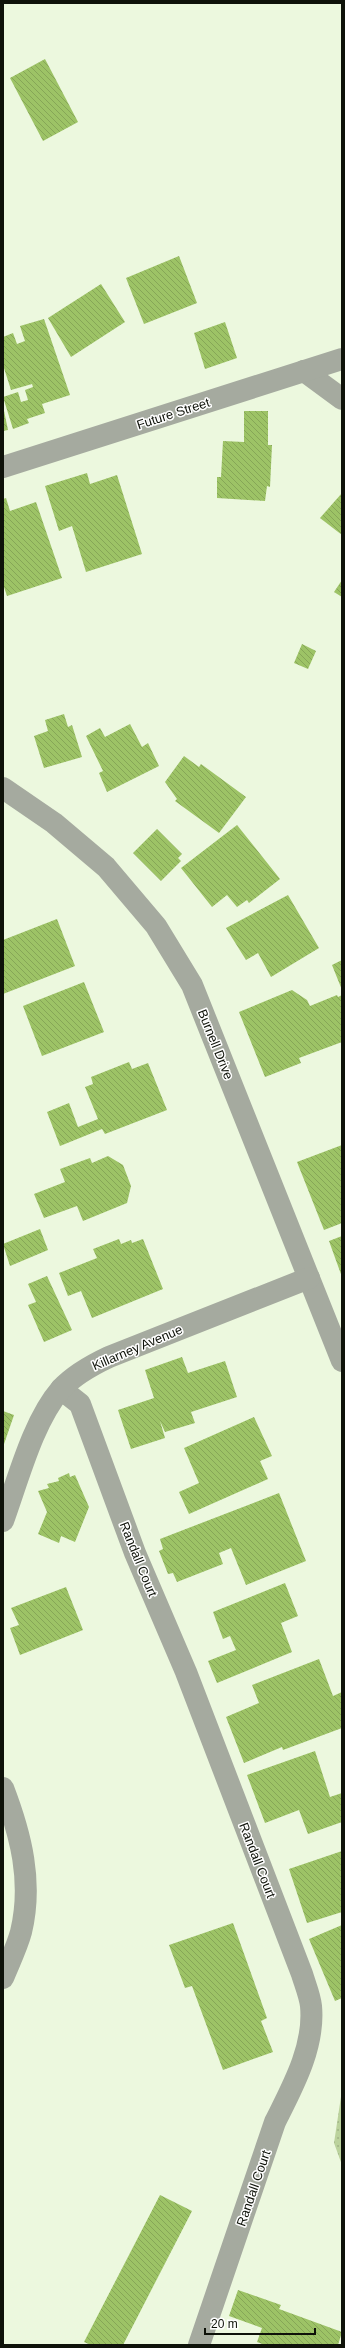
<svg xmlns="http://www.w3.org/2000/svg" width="345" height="2348" viewBox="0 0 345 2348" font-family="Arial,sans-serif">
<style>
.grass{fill:url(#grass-dots)}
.building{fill:url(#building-back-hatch)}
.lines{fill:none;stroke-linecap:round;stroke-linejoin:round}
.minor{stroke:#a5aa9f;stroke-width:22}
.labels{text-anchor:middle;stroke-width:3;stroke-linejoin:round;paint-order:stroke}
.street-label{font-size:13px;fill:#0e1209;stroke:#fff}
</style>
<defs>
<pattern id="grass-dots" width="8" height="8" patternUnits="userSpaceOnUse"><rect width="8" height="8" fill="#bbd29c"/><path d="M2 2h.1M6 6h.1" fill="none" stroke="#a0b385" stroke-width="1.8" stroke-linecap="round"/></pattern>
<pattern id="building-back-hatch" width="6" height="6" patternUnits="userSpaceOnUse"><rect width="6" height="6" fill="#9dc366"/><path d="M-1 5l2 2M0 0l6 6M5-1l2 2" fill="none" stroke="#86a657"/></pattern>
</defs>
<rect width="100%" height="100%" fill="#ecf8de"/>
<polygon class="grass" points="342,2090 342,2165 334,2143"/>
<g class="building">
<polygon points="45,59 78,122 43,141 10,78"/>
<polygon points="179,256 197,303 144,324 126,278"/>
<polygon points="101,284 125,322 71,357 48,318"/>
<polygon points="44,319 70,395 42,404 45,413 27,419 29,423 13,429 3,397 18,392 21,402 28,400 25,390 33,387 32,384 11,390 3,365 3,337 13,333 17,344 25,341 20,326"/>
<polygon points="225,322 237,358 205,369 194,333"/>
<polygon points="3,406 8,430 3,431"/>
<polygon points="244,411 268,411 268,445 272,445 270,487 267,486 265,501 217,498 217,477 221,477 223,441 244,442"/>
<polygon points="87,473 90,484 117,475 142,554 86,572 72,526 59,531 45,486"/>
<polygon points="342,493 342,535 320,518"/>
<polygon points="6,498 10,511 36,502 62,578 7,596 3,584 3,499"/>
<polygon points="342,580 342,597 334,592"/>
<polygon points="302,644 316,651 308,669 294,663"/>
<polygon points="64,714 68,727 72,725 82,757 44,768 34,736 48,731 45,720"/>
<polygon points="130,724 142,747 148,743 159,766 107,792 99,773 103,771 86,736 100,728 105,737"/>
<polygon points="184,756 199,767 201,764 246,797 219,833 175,801 177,799 165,782"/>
<polygon points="237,825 280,879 249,903 247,900 237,907 227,895 212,907 181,868"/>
<polygon points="157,829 182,854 178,858 181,861 161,881 133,853"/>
<polygon points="288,895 319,948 271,977 258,953 246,960 226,928"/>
<polygon points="57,919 75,966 3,994 3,940"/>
<polygon points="342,960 342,990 332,965"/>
<polygon points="84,982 104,1032 42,1056 23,1006"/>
<polygon points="292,990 307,1000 310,1006 337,995 338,997 342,995 342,1042 299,1058 301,1063 265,1077 239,1012"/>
<polygon points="129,1062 132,1069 148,1063 167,1110 105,1134 102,1129 60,1146 47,1112 69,1103 78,1127 98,1119 85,1087 93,1084 91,1077"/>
<polygon points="342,1145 342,1223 324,1230 297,1162"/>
<polygon points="108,1156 123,1165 131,1186 127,1203 83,1221 77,1206 44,1218 34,1194 65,1182 60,1169 90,1158 92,1163"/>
<polygon points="40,1229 48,1250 10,1266 3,1244"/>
<polygon points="342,1236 342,1277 329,1241"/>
<polygon points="119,1239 121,1244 131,1240 132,1243 143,1239 163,1289 92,1318 81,1291 68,1296 59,1273 97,1258 93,1249"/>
<polygon points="47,1276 72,1330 44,1342 28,1305 36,1302 28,1284"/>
<polygon points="182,1357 188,1373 225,1361 237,1397 191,1412 195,1423 165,1432 160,1421 165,1438 131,1449 118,1410 154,1398 145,1370"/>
<polygon points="3,1411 14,1415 3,1447"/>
<polygon points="254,1417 272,1456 260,1461 268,1479 189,1514 179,1492 199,1483 184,1448"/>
<polygon points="69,1473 70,1477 75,1475 89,1507 75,1542 61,1536 59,1543 38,1534 47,1512 38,1491 49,1488 47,1484 59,1481 58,1478"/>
<polygon points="279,1493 306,1561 246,1585 231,1548 219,1553 223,1564 177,1582 173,1573 168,1574 159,1551 163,1549 160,1539"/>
<polygon points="285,1583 298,1616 281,1623 292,1652 217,1683 208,1661 236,1650 230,1636 223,1639 213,1612"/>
<polygon points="66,1587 83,1630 20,1655 10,1628 19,1625 11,1608"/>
<polygon points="319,1659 333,1696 342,1692 342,1728 283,1750 282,1747 244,1763 226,1717 259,1703 252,1685"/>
<polygon points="315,1751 330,1797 342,1793 342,1822 308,1834 299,1810 265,1823 247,1775"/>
<polygon points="342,1851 342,1912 307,1923 289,1869"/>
<polygon points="233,1923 267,2018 261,2021 273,2052 223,2070 192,1986 185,1988 169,1945"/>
<polygon points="342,1925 342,1998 335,2001 309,1939"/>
<polygon points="160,2195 192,2211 123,2345 91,2345 84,2342"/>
<polygon points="238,2290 281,2305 279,2309 342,2332 338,2345 265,2345 257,2342 262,2328 229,2316"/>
</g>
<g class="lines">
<g class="minor">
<polyline points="304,371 342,399"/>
<polyline points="3,467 342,359"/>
<polyline points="3,788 54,823 106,867 156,926 192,985 342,1361"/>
<path d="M 61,1389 L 80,1404 L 135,1553 L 186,1672 L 302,1974 C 305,1984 310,1996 311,2006 C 315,2047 292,2088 275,2122 L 199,2345"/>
<path d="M 3,1521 C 18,1480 33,1421 61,1389 C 74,1375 92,1365 109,1357 L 309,1278"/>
<path d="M 3,1788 C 21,1835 33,1882 21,1932 C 17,1947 9,1963 3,1978"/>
</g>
</g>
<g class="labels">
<g class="street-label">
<text transform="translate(173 413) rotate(-18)" y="5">Future Street</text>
<text transform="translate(216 1044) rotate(68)" y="5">Burnell Drive</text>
<text transform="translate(137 1347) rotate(-23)" y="5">Killarney Avenue</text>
<text transform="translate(139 1559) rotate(68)" y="5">Randall Court</text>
<text transform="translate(258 1860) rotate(69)" y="5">Randall Court</text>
<text transform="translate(253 2188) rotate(-71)" y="5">Randall Court</text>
</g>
</g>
<rect width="345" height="2348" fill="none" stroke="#0e1209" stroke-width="8"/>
<path d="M205 2328v6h110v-6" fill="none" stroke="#0e1209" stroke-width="2"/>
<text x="211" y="2328" font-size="12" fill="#0e1209" stroke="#ffffff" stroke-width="3" paint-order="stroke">20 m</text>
</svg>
